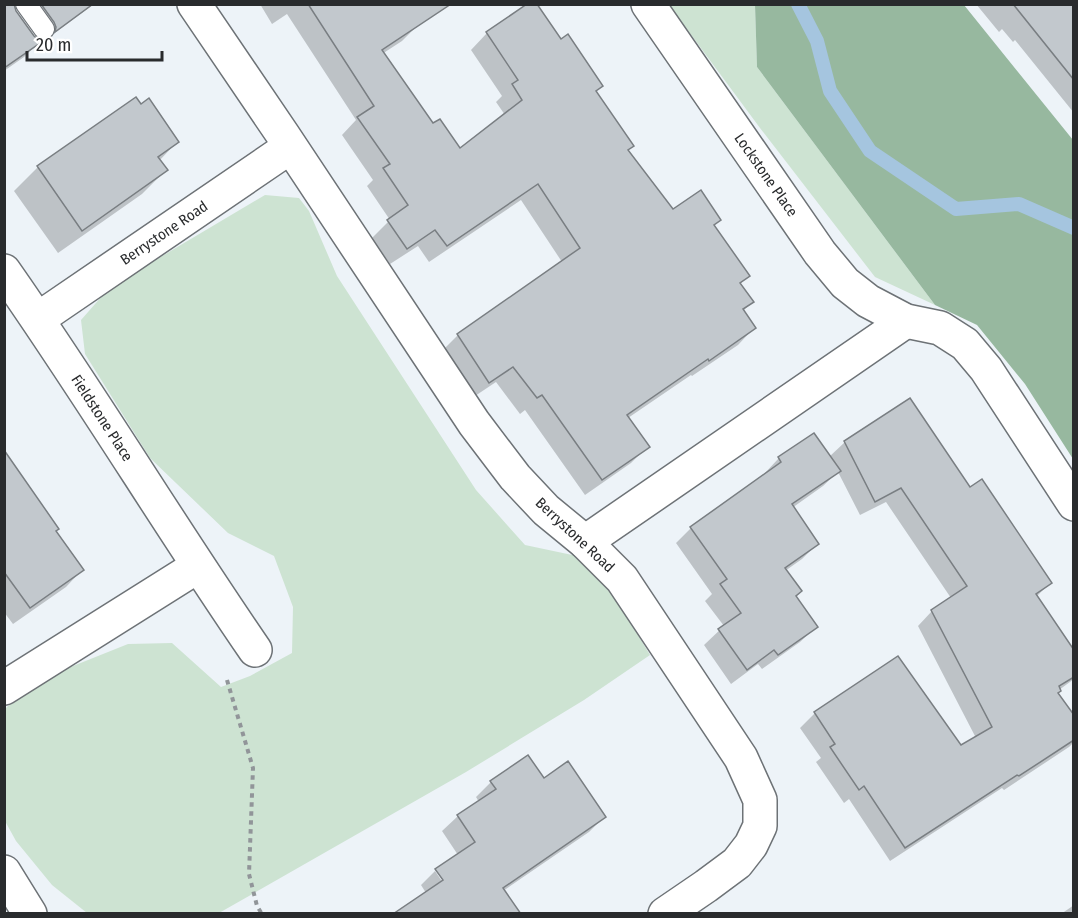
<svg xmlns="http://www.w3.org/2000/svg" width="1078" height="918" viewBox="0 0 1078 918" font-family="'Fira Sans Condensed',sans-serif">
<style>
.green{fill:#cde3d2}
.forest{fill:#97b89f}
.shadow{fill:#0003}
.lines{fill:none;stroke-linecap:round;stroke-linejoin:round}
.stream{stroke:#a5c5df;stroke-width:14}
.building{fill:#c2c8cd;stroke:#797e82;stroke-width:1.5}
.lane-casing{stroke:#6d7276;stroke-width:22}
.street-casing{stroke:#6d7276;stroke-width:36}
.path{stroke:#919599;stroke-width:4;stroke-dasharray:4.5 4.5;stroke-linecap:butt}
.lane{stroke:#fff;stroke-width:20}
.street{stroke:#fff;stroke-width:33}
.labels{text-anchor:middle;stroke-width:6;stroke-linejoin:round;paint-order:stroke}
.street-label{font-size:15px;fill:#292b2d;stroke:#fff}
</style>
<rect width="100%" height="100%" fill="#edf3f8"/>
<g class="green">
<polygon points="669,5 755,5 757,67 935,305 875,277 760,128"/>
<polygon points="265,195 299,198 309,211 337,276 476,490 525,545 577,556 608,585 650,655 584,700 466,772 219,913 87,913 52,885 16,841 5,821 4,710 8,706 68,668 128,644 172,643 221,687 250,676 292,653 293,607 274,556 228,533 150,458 85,354 81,320 110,287"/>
</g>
<polygon class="forest" points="755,5 964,5 1073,140 1073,459 1025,384 977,325 935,305 757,67"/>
<g class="shadow">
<polygon points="4,4 33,37 40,41 24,57 4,71"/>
<polygon points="26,4 94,4 48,38"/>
<polygon points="260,4 405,4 419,24 402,41 382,54 432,126 459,150 505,115 496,102 502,96 471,50 487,33 561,41 601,86 595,92 632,146 627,151 673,211 713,226 748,276 740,284 752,302 743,311 754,328 738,345 692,376 691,375 628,418 648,446 631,463 585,495 525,410 520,414 496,382 472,398 441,352 458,335 562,262 521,200 429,262 418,246 390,264 372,238 390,220 367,186 373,180 342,135 356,120 287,14 272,24"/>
<polygon points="976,4 1074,4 1074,113 1015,40 1013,42 1002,29 999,32"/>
<polygon points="136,99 177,142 159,161 166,170 142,194 58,253 14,191 38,167"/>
<polygon points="909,400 970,489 1050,583 1036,597 1074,653 1074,679 1059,690 1057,693 1074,718 1074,742 1069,747 1004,790 1002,788 890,861 849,799 844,803 816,762 821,758 800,728 815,713 898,658 961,747 976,738 918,626 932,611 951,598 886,502 860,515 838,472 823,486 792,508 817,544 802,559 785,571 795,596 816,627 800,642 762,669 758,664 731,684 704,645 724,626 705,601 712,594 676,543 691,528 765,475 764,474 779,458 829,457 845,442"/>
<polygon points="4,451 57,529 55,531 82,570 66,587 13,624 4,612"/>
<polygon points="543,780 604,817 589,832 503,891 426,893 421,885 435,871 446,887 449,885 439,871 435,871 458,855 442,831 458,816 479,802 476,797 491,782"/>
<polygon points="1074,905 1074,914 1061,914"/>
</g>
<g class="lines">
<polyline class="stream" points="798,4 817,41 830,91 870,151 956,209 1019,204 1074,228"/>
</g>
<g class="building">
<polygon points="4,4 14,4 16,11 34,36 39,40 43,41 4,68"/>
<polygon points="41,4 93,4 55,32 56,27 54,22"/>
<polygon points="308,4 451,4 382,50 433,123 440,119 460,148 522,100 512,84 518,80 486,32 527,4 537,4 561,39 568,34 603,86 596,91 634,146 628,150 673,209 701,190 721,220 714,225 750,276 740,283 754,302 743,309 756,328 709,361 708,359 627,415 650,447 602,480 542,395 537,398 513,367 489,383 457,334 580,248 538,184 447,246 435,230 407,249 387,220 408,205 383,168 390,164 357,117 374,106"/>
<polygon points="1013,4 1074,4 1074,80"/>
<polygon points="136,97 141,104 149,98 179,142 158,157 168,170 82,231 37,166"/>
<polygon points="910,398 970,487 982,479 1052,583 1036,594 1074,650 1074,677 1059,686 1061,691 1058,693 1074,715 1074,740 1019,776 1017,775 905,848 864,786 859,790 830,747 835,744 814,712 898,656 961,745 992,727 931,610 967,586 901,488 875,502 844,441"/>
<polygon points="814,433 841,471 792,504 819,544 785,568 802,591 796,596 818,627 778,655 774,650 747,670 718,629 741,613 720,584 727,579 690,527 781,462 778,457"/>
<polygon points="4,450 59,529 56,531 84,570 30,608 4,572"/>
<polygon points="528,755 544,778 568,761 606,817 503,888 521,914 393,914 443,880 435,869 475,842 457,815 496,789 490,781"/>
</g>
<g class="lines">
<g class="lane-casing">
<polyline id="lane" points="26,4 44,29"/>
</g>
<g class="street-casing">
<g id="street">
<polyline points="194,4 283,135 474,423 515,477 546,510 585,542 622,579 741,758 760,800 760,826 751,845 737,863 706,886 665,914"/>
<polyline points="648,4 820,253 845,283 868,301 906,321 940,328 965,344 986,369 1074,504"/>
<path d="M 4,271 C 91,395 169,525 255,650"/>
<polyline points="38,319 290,147"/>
<polyline points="585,542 906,321"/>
<polyline points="4,688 198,566"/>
<polyline points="4,872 30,914"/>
</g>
</g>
<polyline class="path" points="227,680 253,768 249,874 257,906 262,914"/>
<use href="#lane" class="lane"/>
<use href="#street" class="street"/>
</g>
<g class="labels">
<g class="street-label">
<text transform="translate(766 175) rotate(55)" y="5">Lockstone Place</text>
<text transform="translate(164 233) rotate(-34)" y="5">Berrystone Road</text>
<text transform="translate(102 418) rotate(57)" y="5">Fieldstone Place</text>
<text transform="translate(575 535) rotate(43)" y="5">Berrystone Road</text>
</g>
</g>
<rect width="1078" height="918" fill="none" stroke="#292b2d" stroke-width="12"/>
<path d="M27 51v9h135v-9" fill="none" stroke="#292b2d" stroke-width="3"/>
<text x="36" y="51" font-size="18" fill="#292b2d" stroke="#ffffff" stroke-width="4.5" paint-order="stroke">20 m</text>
</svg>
